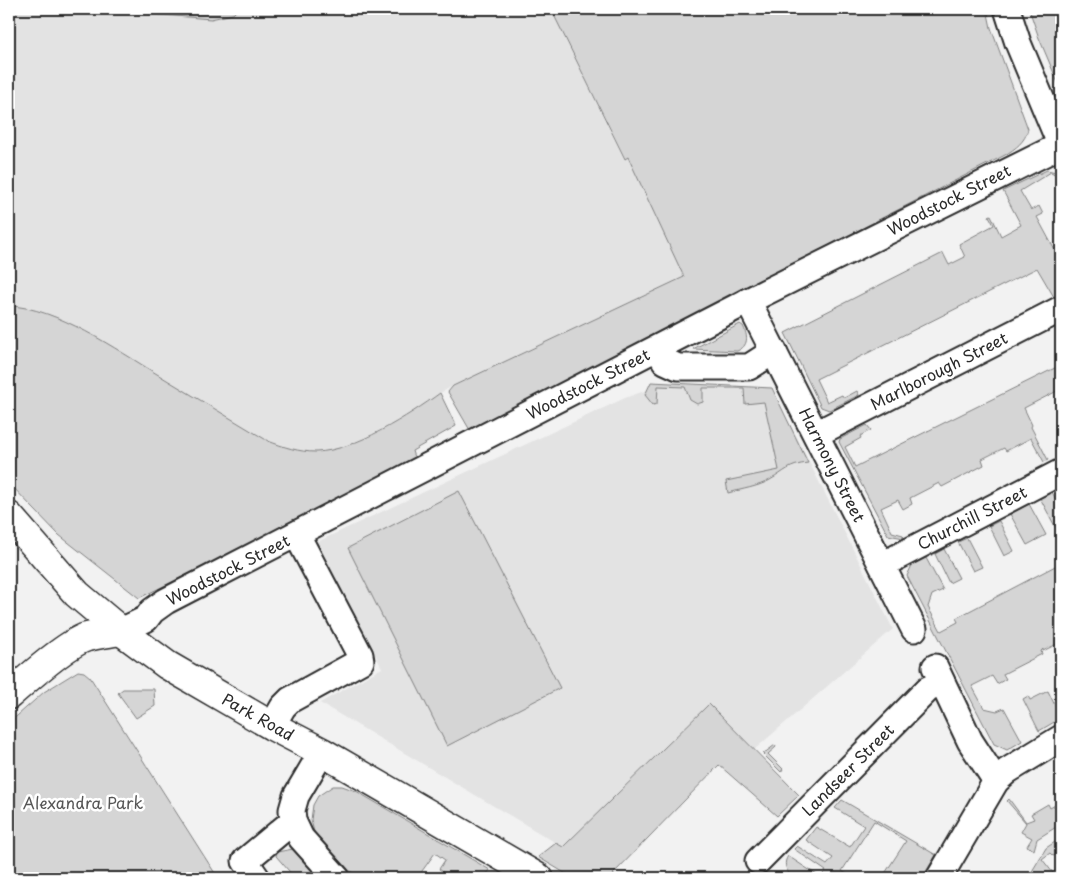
<svg xmlns="http://www.w3.org/2000/svg" width="1070" height="887" viewBox="0 0 1070 887" font-family="'Playpen Sans',sans-serif">
<style>
.built{fill:#e3e3e3}
.green{fill:#d5d5d5;stroke:#808080}
.lines{fill:none;stroke-linecap:round;stroke-linejoin:round}
.street-casing{stroke:#2b2b2b;stroke-width:29}
.secondary-casing{stroke:#2b2b2b;stroke-width:31}
.street{stroke:#fff;stroke-width:25}
.secondary{stroke:#fff;stroke-width:28}
.labels{text-anchor:middle;stroke-width:5;stroke-linejoin:round;paint-order:stroke}
.street-label{font-size:16px;fill:#2b2b2b;stroke:#fff}
.park-label{font-size:16px;fill:#565656;stroke:#fff}
</style>
<rect width="100%" height="100%" fill="#f2f2f2"/>
<filter id="ink" filterUnits="userSpaceOnUse"><feTurbulence type="fractalNoise" baseFrequency=".02" numOctaves="2"/><feDisplacementMap in="SourceGraphic" scale="10" xChannelSelector="R" yChannelSelector="G"/><feConvolveMatrix kernelMatrix="1 2 1 2 8 2 1 2 1" color-interpolation-filters="sRGB"/></filter>
<g filter="url(#ink)">
<g class="built">
<polygon points="9,9 91,9 211,19 233,14 238,9 551,9 624,159 628,157 684,277 453,386 440,393 413,413 353,444 334,450 317,452 293,450 268,441 122,353 79,329 43,312 20,307 9,306"/>
<polygon points="651,382 772,388 893,629 754,750 709,704 563,847 320,703 382,668 317,542 625,398 647,390"/>
</g>
<g class="green">
<polygon points="91,9 238,9 233,14 211,19"/>
<path d="M 551,9 L 987,9 L 991,28 L 1028,129 C 1025,142 1016,148 1005,155 L 724,299 L 471,432 L 448,392 L 453,386 L 684,277 L 628,157 L 625,159 Z"/>
<polygon points="1029,9 1061,9 1061,90 1039,38"/>
<polygon points="1047,170 1061,173 1061,191 1059,186 1058,176 1051,172 1020,191 1031,210 1039,206 1043,214 1037,217 1058,256 1061,255 1061,294 1054,297 1037,268 816,379 827,402 842,395 844,398 857,391 859,395 829,410 821,407 785,333 943,253 949,265 965,257 959,244 994,225 989,216 991,215 1001,236 1021,225 1003,191"/>
<path d="M 9,306 C 56,307 117,350 157,374 C 194,396 231,419 268,441 C 284,447 299,452 316,452 C 354,451 410,415 440,393 L 456,426 L 412,451 L 416,464 L 139,598 L 59,535 L 9,483 Z"/>
<path d="M 740,324 L 743,326 C 748,336 749,346 737,351 L 693,349 Z"/>
<polygon points="1061,365 1061,389 1024,408 1032,425 1031,427 1048,460 1044,462 1031,438 1006,451 1004,448 982,459 984,465 942,487 939,483 910,498 912,504 903,509 898,500 881,508 892,532 903,535 904,538 888,535 839,442 840,439 867,425 871,430 860,436 861,438 845,447 855,467"/>
<path d="M 651,382 L 772,388 L 808,463 C 788,465 786,471 770,480 C 758,487 742,489 728,493 L 726,481 L 779,470 L 764,402 L 745,404 L 744,388 L 703,388 L 703,402 L 697,404 L 690,400 L 685,387 L 658,386 L 657,404 L 653,405 L 645,395 Z"/>
<polygon points="459,491 560,688 447,746 348,548"/>
<polygon points="1052,492 1061,509 1061,530 1058,532 1040,498"/>
<polygon points="1029,504 1046,535 1027,545 1010,514"/>
<polygon points="999,521 1014,551 1004,556 989,526"/>
<polygon points="967,538 982,567 973,571 958,542"/>
<polygon points="944,549 959,578 949,583 935,554"/>
<polygon points="926,558 943,590 932,595 928,607 941,631 958,622 956,618 1061,563 1061,642 1043,651 1043,649 1041,651 1042,654 1003,674 1006,679 997,684 992,676 972,686 984,708 997,711 1004,708 1022,741 1007,750 994,744 907,576 912,565"/>
<polygon points="78,671 84,672 90,677 218,878 9,878 9,723 44,692"/>
<polygon points="123,689 154,689 155,706 136,718 118,693"/>
<polygon points="1048,691 1061,718 1039,731 1023,699 1028,696 1030,700"/>
<polygon points="709,704 799,795 777,816 719,765 613,874 618,878 573,878 538,857 556,843 563,847"/>
<polygon points="775,745 776,747 768,754 783,769 781,772 763,754"/>
<polygon points="333,786 342,786 356,791 490,870 484,878 451,878 439,869 445,860 435,853 417,878 360,878 349,870 314,832 311,820 313,805 318,796"/>
<polygon points="1009,799 1026,822 1034,819 1031,814 1048,804 1050,808 1057,804 1061,812 1061,824 1037,839 1034,850 1027,846 1032,838 1021,832 1026,823 1007,801"/>
<path d="M 842,800 L 936,855 L 922,878 L 882,878 L 906,841 L 874,821 L 842,871 L 853,878 L 839,877 L 838,878 L 788,878 L 790,875 C 786,869 783,863 788,856 L 820,877 L 826,871 L 794,849 L 797,846 L 827,865 L 833,858 L 806,840 L 816,827 L 850,847 L 864,826 L 835,808 Z"/>
<polygon points="1061,838 1061,862 1056,855 1053,856 1050,853 1042,859 1057,878 1028,878 1046,848"/>
<polygon points="293,849 303,852 328,878 295,878 276,856 277,852"/>
</g>
<g class="lines">
<g class="street-casing">
<g id="street">
<polyline points="1007,9 1018,43 1061,146"/>
<polyline points="748,301 914,629"/>
<polyline points="658,349 665,361 678,367 749,367 774,351"/>
<polyline points="816,434 1061,309"/>
<polyline points="882,565 1061,472"/>
<polyline points="121,631 146,619 152,611 166,601 748,301 1061,145"/>
<polyline points="935,667 970,741 996,781"/>
<polyline points="272,726 283,707 290,700 361,661 360,655 297,535"/>
<polyline points="322,752 296,796 292,810 293,821 301,838 337,878"/>
<polyline points="758,861 928,689 942,683"/>
<polyline points="257,878 245,861 293,821"/>
<polyline points="939,878 996,781 1007,771 1061,738"/>
</g>
</g>
<g class="secondary-casing">
<g id="secondary">
<polyline points="9,516 77,594 121,631 167,665 272,726 322,752 539,878"/>
<path d="M 9,695 C 25,681 67,643 87,637 C 98,634 110,633 121,631"/>
</g>
</g>
<use href="#street" class="street"/>
<use href="#secondary" class="secondary"/>
</g>
</g>
<g class="labels">
<g class="street-label">
<text transform="translate(949 200) rotate(-27)" y="6">Woodstock Street</text>
<text transform="translate(939 371) rotate(-27)" y="6">Marlborough Street</text>
<text transform="translate(588 384) rotate(-27)" y="6">Woodstock Street</text>
<text transform="translate(832 465) rotate(63)" y="6">Harmony Street</text>
<text transform="translate(972 518) rotate(-27)" y="6">Churchill Street</text>
<text transform="translate(228 570) rotate(-27)" y="6">Woodstock Street</text>
<text transform="translate(258 717) rotate(29)" y="6">Park Road</text>
<text transform="translate(848 770) rotate(-45)" y="6">Landseer Street</text>
</g>
<g class="park-label">
<text x="83" y="809">Alexandra Park</text>
</g>
</g>
<rect width="1070" height="887" fill="none" stroke="#fff" stroke-width="30"/>
<rect x="15" y="15" width="1040" height="857" fill="none" stroke="#2b2b2b" stroke-width="2" filter="url(#ink)"/>
</svg>
